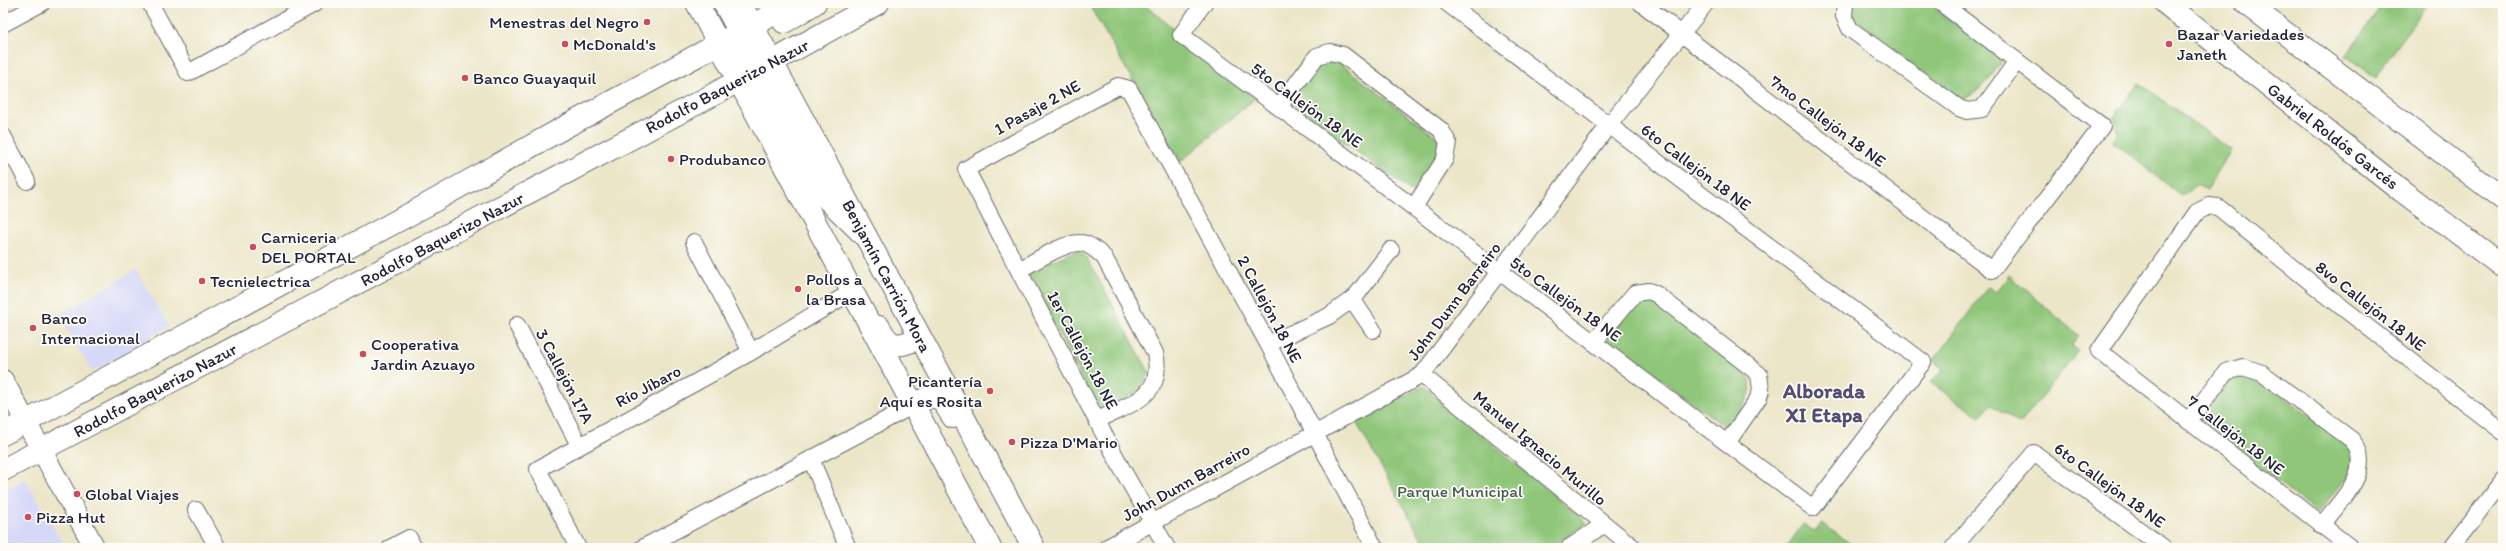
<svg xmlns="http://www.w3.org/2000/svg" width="2506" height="551" viewBox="0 0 2506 551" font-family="Itim,sans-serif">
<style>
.built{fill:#d6d8f8}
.green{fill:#8fc679;stroke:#58745a}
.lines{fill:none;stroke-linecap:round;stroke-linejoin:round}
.minor-casing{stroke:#69676c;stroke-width:18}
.tertiary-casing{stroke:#69676c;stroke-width:22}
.secondary-casing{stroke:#69676c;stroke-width:24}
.primary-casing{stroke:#69676c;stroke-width:24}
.minor{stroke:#fff;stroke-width:16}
.tertiary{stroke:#fff;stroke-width:20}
.secondary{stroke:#fff;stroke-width:22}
.primary{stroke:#fff;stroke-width:22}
.poi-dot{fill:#d1495b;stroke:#fdfcf7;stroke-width:1.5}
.labels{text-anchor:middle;stroke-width:3.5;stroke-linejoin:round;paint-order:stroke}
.poi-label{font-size:17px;fill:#22223b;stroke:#fdfcf7;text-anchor:start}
.street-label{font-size:17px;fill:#22223b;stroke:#fdfcf7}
.park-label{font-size:17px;fill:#485b51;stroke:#fdfcf7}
.district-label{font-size:21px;font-weight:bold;fill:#554d72;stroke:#fdfcf7}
</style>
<rect width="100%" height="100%" fill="#fdfcf7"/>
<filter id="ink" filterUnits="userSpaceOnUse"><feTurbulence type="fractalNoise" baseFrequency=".025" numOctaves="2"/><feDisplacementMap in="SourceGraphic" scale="8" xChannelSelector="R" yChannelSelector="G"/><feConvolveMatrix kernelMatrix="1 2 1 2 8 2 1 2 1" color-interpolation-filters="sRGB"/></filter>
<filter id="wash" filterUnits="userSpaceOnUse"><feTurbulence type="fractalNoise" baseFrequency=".012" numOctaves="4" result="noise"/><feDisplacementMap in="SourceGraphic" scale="16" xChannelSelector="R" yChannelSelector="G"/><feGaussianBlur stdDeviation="0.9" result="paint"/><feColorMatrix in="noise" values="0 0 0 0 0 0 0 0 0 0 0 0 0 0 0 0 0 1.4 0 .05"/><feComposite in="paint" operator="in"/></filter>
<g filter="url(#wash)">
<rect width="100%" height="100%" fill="#ece6c8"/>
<g class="built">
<polygon points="136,270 169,326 92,372 59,315"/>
<polygon points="25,479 66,548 3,548 3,491"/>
</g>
<g class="green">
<polygon points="1088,3 1142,3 1258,96 1180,162"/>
<path d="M 1853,3 L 1926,3 L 2003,60 C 1990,77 1978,97 1956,101 L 1854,26 L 1849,14 Z"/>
<polygon points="2384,3 2429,3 2375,77 2346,56"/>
<path d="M 1326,61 L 1337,61 L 1439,139 C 1444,162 1427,177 1414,193 L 1289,102 L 1316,65 Z"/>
<polygon points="2139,83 2231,150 2207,190 2196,185 2182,196 2113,142 2118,134 2114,117"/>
<polygon points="1079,250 1087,258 1150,374 1135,393 1100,413 1026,271"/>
<polygon points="2009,275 2079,336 2071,346 2078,351 2020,424 1992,405 1980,417 1931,383 1943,368 1933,361 1988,287 1997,292"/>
<path d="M 1642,298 L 1650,300 L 1746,373 C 1760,393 1738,411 1727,428 L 1605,338 Z"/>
<polygon points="2242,374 2254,375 2345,442 2354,452 2352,471 2318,513 2198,421 2229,380"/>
<polygon points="1423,386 1587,523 1549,548 1427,548 1356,422"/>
<polygon points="1822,523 1856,548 1786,548 1803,524 1815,532"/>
</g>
</g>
<g filter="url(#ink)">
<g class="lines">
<g class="minor-casing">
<g id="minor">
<polyline points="150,3 188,73 314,4"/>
<path d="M 1204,3 L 1181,35 C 1393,191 1603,349 1813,508 L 1923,362 L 1447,3"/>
<polyline points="1641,3 1992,270 2102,126 1941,3"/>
<polyline points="1845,3 1844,16 1850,29 1959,108 1967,111 1982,109 2017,61"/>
<polyline points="3,24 42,3"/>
<polyline points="1279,107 1317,56 1330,52 1343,55 1441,130 1448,142 1445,159 1414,207"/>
<polyline points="3,136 27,181"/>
<polyline points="694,242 751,352"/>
<path d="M 1019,270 C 1034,262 1064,242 1080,243 C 1089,243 1097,251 1104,257 L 1155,353 C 1165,397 1131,403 1098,420"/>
<polyline points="1352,299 1373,330"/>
<polyline points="517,325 579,445"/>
<polyline points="1594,342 1635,293 1649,291 1656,294 1759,374 1761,390 1759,397 1727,443"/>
<polyline points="1268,344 1329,316 1355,297 1391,250"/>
<polyline points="1422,375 1634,548"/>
<path d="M 2188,421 L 2226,372 L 2243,367 L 2262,373 L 2352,440 C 2376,470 2339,502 2321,526"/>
<polyline points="811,459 848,548"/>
<polyline points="196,510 218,548"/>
<polyline points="390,548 409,538 414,548"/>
<polyline points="578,548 538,469 751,352 853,291"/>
<polyline points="642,548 914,405"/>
<polyline points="1106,548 1422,375 1609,125 1706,3"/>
<polyline points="1167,548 1122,469 966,169 1118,86 1129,89 1268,344 1375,548"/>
<polyline points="1569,548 1603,525"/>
<polyline points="1953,548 2034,453 2164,548"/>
<polyline points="2351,548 2099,351 2197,212 2209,206 2218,207 2325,294 2503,432"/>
<polyline points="2451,548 2503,480"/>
</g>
</g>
<g class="tertiary-casing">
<polyline id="tertiary" points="3,380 95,548"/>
</g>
<g class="secondary-casing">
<g id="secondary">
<polyline points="697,3 990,548"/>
<polyline points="740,3 1034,548"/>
<polyline points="2165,3 2402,191 2503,267"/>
<polyline points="2246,3 2503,199"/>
<path d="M 879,327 C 891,349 898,348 920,337"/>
<polyline points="914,405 929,397 940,397 953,417"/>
</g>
</g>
<g class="primary-casing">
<g id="primary">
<polyline points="724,3 747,45"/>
<polyline points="784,22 815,3"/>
<polyline points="719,44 734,43 741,49 819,191 865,236"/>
<polyline points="3,434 423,207 565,127 794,3"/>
<polyline points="3,470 709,97 878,3"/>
</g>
</g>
<use href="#minor" class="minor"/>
<use href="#tertiary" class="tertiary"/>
<use href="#secondary" class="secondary"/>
<use href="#primary" class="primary"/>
</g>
</g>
<g class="poi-dot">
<circle cx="647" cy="22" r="4"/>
<circle cx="565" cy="44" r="4"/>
<circle cx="2169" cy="44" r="4"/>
<circle cx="465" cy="78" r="4"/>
<circle cx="671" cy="159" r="4"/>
<circle cx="253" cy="247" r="4"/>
<circle cx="202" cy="281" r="4"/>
<circle cx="798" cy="289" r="4"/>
<circle cx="33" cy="328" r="4"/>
<circle cx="363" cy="354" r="4"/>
<circle cx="990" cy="391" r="4"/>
<circle cx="1012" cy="442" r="4"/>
<circle cx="77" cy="494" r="4"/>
<circle cx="28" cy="517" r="4"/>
</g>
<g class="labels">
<g class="poi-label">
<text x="639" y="28" text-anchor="end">Menestras del Negro</text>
<text x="2177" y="40">Bazar Variedades<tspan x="2177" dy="20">Janeth</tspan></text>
<text x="573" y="50">McDonald's</text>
<text x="473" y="84">Banco Guayaquil</text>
<text x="679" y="165">Produbanco</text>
<text x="261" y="243">Carniceria<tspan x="261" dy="20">DEL PORTAL</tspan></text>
<text x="806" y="285">Pollos a<tspan x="806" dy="20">la Brasa</tspan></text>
<text x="210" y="287">Tecnielectrica</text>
<text x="41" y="324">Banco<tspan x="41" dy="20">Internacional</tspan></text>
<text x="371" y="350">Cooperativa<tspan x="371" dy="20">Jardin Azuayo</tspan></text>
<text x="982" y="387" text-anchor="end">Picantería<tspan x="982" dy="20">Aquí es Rosita</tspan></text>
<text x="1020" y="448">Pizza D'Mario</text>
<text x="85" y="500">Global Viajes</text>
<text x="36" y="523">Pizza Hut</text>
</g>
<g class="street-label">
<text transform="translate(727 86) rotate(-28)" y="6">Rodolfo Baquerizo Nazur</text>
<text transform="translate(1307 105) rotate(36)" y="6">5to Callejón 18 NE</text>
<text transform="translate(1037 107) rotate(-29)" y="6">1 Pasaje 2 NE</text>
<text transform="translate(1828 121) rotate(37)" y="6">7mo Callejón 18 NE</text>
<text transform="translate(2333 136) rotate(38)" y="6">Gabriel Roldós Garcés</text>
<text transform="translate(1696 167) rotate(37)" y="6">6to Callejón 18 NE</text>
<text transform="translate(442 239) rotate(-28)" y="6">Rodolfo Baquerizo Nazur</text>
<text transform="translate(887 276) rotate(62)" y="6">Benjamín Carrión Mora</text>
<text transform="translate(1566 299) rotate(36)" y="6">5to Callejón 18 NE</text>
<text transform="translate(1454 301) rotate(-53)" y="6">John Dunn Barreiro</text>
<text transform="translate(2371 306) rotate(38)" y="6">8vo Callejón 18 NE</text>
<text transform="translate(1270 309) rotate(62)" y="6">2 Callejón 18 NE</text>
<text transform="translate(1083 350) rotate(62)" y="6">1er Callejón 18 NE</text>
<text transform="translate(565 376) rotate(62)" y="6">3 Callejón 17A</text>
<text transform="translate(648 386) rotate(-28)" y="6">Río Jíbaro</text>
<text transform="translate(155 390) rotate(-28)" y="6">Rodolfo Baquerizo Nazur</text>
<text transform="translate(2236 435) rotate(38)" y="6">7 Callejón 18 NE</text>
<text transform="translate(1540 448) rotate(40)" y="6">Manuel Ignacio Murillo</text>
<text transform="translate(1186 482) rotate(-29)" y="6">John Dunn Barreiro</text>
<text transform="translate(2110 485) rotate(36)" y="6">6to Callejón 18 NE</text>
</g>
<g class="park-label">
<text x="1460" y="497">Parque Municipal</text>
</g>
<g class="district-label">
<text x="1824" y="398">Alborada<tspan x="1824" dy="24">XI Etapa</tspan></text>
</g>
</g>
<rect width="2506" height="551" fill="none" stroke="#fdfcf7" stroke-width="16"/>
</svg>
